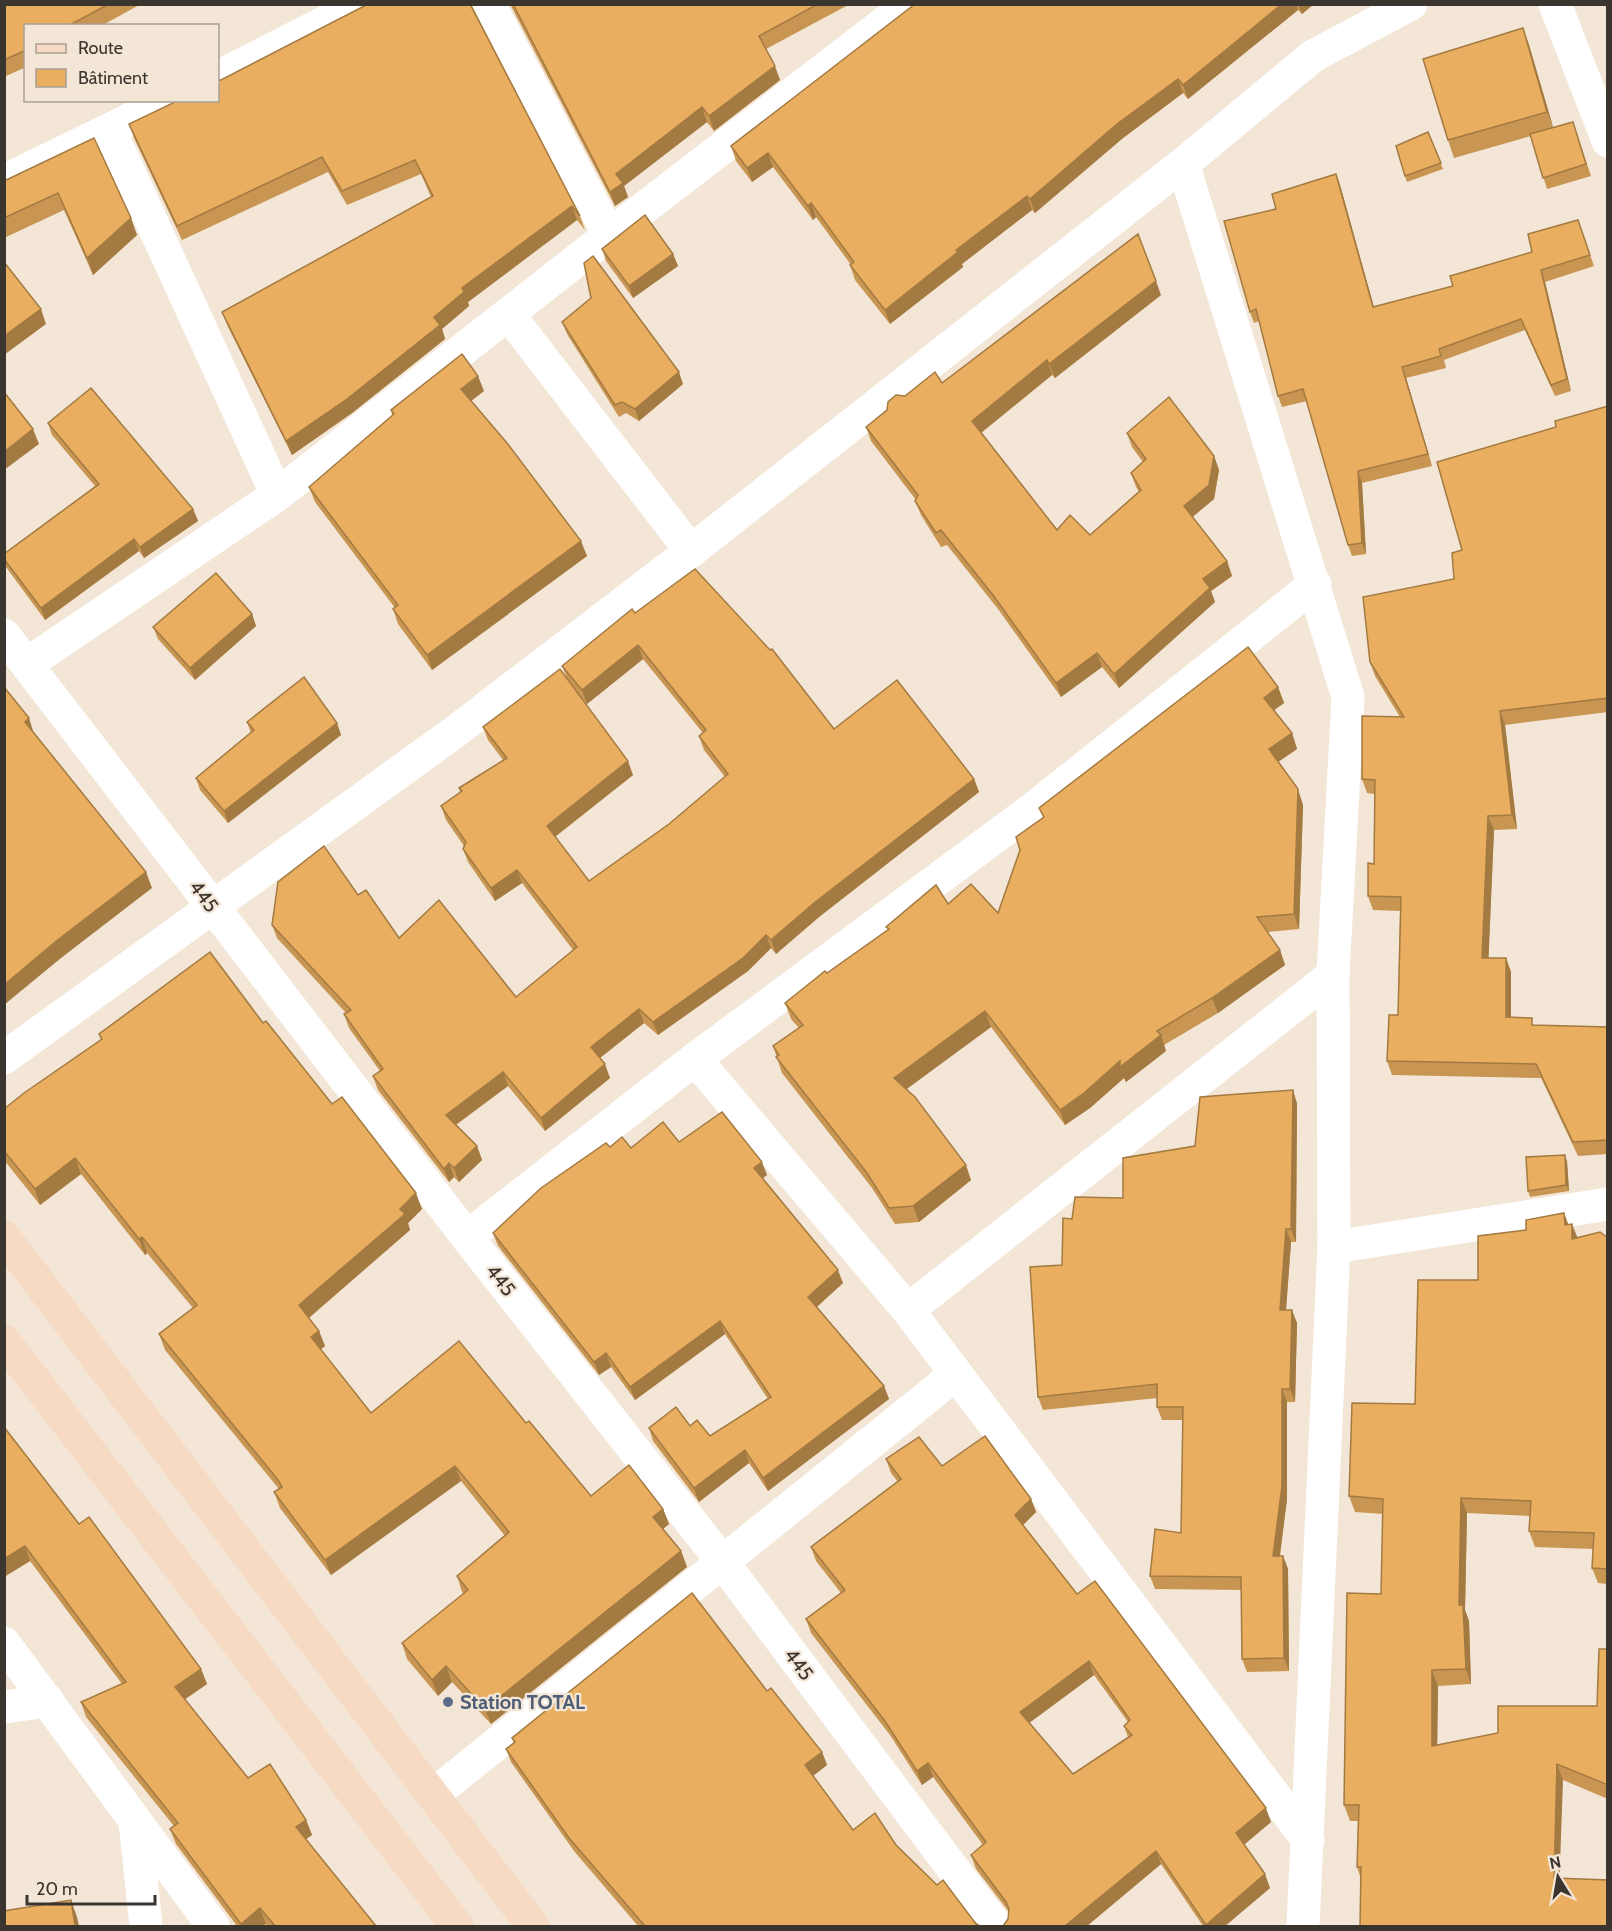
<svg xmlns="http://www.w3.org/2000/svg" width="1612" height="1931" viewBox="0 0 1612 1931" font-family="Cabin,sans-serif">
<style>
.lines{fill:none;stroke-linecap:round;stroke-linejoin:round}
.street{stroke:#fff;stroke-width:33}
.secondary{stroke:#f7dac4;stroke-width:33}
.wall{fill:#c89652;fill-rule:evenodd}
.shaded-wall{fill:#a37a42}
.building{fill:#e9ae5f;stroke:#a37a42;stroke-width:1.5;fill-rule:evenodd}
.service-dot{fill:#5c6f8a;stroke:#f3e6d6;stroke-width:2}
.labels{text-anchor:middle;stroke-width:4.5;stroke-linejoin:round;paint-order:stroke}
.street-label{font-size:20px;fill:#3b352f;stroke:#f3e6d6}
.service-label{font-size:20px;font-weight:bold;fill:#4e5e75;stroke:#f3e6d6;text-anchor:start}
</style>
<rect width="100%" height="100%" fill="#f3e6d6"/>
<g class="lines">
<g class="street">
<polyline points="489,4 609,235"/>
<polyline points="1555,4 1608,141"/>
<polyline points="218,77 361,4"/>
<polyline points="110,131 277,495"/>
<polyline points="1183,164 1348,697 1333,975 1334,1247 1303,1926"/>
<polyline points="4,181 170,100"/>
<polyline points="509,315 691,551"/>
<polyline points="4,635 467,1237 721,1560 996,1926"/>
<polyline points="27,664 277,495 609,235 909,4"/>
<polyline points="4,1058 456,731 691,551 1183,164 1313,56 1411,4"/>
<polyline points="695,1059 908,1310 1308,1840"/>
<polyline points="467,1237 695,1059 1034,808 1315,584"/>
<polyline points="1334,1247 1608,1204"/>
<polyline points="908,1310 1333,975"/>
<polyline points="4,1643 213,1926"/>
<polyline points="4,1707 48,1701"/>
<polyline points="433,1795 956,1374"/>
<polyline points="135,1822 146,1926"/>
</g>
<g class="secondary">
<polyline points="4,1237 533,1926"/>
<polyline points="4,1341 457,1926"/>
</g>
</g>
<g class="wall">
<polygon points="4,4 141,4 101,26 26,26 26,67 4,77"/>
<polygon points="471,4 580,216 585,230 577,220 468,302 469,306 442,329 445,339 352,413 292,455 228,327 222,312 431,197 421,174 347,205 328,172 182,240 134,138 129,124 221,80"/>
<polygon points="510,4 850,4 766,49 780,80 714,131 707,122 624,186 628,197 615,206"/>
<polygon points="915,4 1314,4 1302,14 1298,10 1188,99 1183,93 1123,138 1035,213 1032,210 962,264 963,267 890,324 855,280 850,265 851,265 816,217 813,220 773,167 752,182 736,161 731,146"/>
<polygon points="1523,28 1529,45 1553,128 1573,122 1591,176 1547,189 1531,136 1454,158 1448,140"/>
<polygon points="1428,132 1443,169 1407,182 1405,176"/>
<polygon points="94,138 137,235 93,275 64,210 4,238 4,181"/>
<polygon points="1340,185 1374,307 1453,286 1532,252 1578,220 1594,266 1545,282 1571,391 1555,396 1525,330 1444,360 1446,368 1406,378 1432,466 1362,483 1366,554 1352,556 1348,545 1307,401 1282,407 1278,396 1259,321 1254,323 1250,312 1276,209"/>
<polygon points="602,249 673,254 678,266 633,298 606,261"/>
<polygon points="1161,295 1055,378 1052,375 981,433 1057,530 1090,535 1139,492 1136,487 1131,473 1143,462 1132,447 1127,433 1214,456 1219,470 1214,499 1192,517 1227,561 1232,576 1211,591 1215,602 1119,688 1102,667 1061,697 998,609 947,545 941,547 921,515 915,501 916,500 871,441 866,427 905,396 942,383"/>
<polygon points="562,322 683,384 639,421 626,413 619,417 567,334"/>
<polygon points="484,391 471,401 587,556 432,670 398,624 393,609 395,608 315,502 309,487 392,415 391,410"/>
<polygon points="1608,406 1608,712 1505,725 1517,829 1494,830 1488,958 1506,958 1511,972 1511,1017 1535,1025 1608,1027 1608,1154 1578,1156 1541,1078 1392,1075 1387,1061 1398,1015 1400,911 1373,910 1368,896 1374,864 1375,794 1367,793 1362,779 1400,717 1375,676 1370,662 1454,579 1462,550 1556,427"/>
<polygon points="48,423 193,509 198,521 144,558 139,551 45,620 6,567 4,562 4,554 95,486 52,435"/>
<path d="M 635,613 L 834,729 L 974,779 L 979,792 L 819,917 L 776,954 L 771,948 L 748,971 L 658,1035 L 644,1023 L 600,1058 L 610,1078 L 545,1131 L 508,1086 L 456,1125 L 477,1146 L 482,1160 L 459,1182 L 454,1177 L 449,1182 L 378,1090 L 373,1076 L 380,1071 L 349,1028 L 344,1014 L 346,1013 L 277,938 L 272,925 L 358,895 L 399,938 L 516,997 L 573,950 L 522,883 L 495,901 L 468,862 L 463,849 L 464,846 L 446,820 L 441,806 L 460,792 L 459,788 L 503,760 L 488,740 L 483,727 L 567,678 L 562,666 ZM 643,659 L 703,733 L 699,736 L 704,750 L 725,777 L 669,824 L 589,881 L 555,837 L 633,775 L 572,686 L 587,704 Z"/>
<polygon points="252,614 256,626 195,680 158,639 153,627"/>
<polygon points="1278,687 1284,703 1274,710 1292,733 1297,749 1278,762 1303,805 1299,929 1267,932 1280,950 1285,965 1218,1013 1164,1045 1166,1051 1126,1082 1124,1078 1090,1108 1065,1125 991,1027 906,1089 971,1180 919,1222 895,1224 872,1188 782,1073 773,1046 799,1028 791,1019 785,1003 888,930 886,927 948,904 998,913 1043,817 1039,808"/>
<polygon points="247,722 337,723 341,735 228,823 200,790 196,778 251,733"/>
<polygon points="263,1023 422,1209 408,1223 410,1230 309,1318 319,1331 325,1346 320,1350 371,1413 526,1423 591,1496 663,1509 669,1524 663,1529 681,1551 687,1567 491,1724 452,1682 438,1696 407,1659 402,1643 464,1594 462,1592 457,1576 505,1536 461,1481 331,1575 280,1508 274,1492 279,1489 165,1350 159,1334 193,1308 147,1253 145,1255 81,1174 40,1205 4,1160 4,1109 101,1040 99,1034"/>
<polygon points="1297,1103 1296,1242 1291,1242 1286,1310 1297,1323 1295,1402 1287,1402 1287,1499 1280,1556 1283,1556 1288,1569 1289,1671 1247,1672 1242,1659 1242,1590 1155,1589 1150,1576 1181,1533 1183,1420 1162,1420 1157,1407 1157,1398 1043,1410 1038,1397 1062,1265 1123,1198 1195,1146"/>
<polygon points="679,1142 767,1175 763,1178 843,1283 817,1307 884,1386 889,1399 768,1491 749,1463 699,1502 653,1441 649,1428 690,1426 710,1436 768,1399 725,1334 635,1400 611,1367 599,1375 498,1246 493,1233 610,1147 631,1148"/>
<polygon points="1567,1161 1569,1191 1530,1197 1528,1191"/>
<polygon points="1564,1213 1568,1224 1577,1238 1608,1238 1608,1584 1598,1583 1592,1568 1593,1549 1535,1547 1529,1531 1530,1516 1467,1513 1465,1610 1469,1621 1471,1684 1438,1686 1437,1745 1498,1733 1597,1706 1608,1649 1608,1799 1563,1780 1361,1879 1357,1867 1358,1821 1350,1821 1344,1805 1381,1594 1383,1514 1355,1512 1349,1496 1415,1404 1478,1280 1526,1230"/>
<polygon points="4,1427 79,1524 201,1669 207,1684 185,1699 248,1778 306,1820 312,1835 306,1839 376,1926 268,1926 266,1924 262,1926 237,1926 176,1844 170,1829 174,1826 86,1717 81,1702 122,1684 30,1561 4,1577"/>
<path d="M 886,1459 L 942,1466 L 1031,1499 L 1036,1512 L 1023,1525 L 1077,1594 L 1271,1822 L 1244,1845 L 1270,1888 L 1225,1926 L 1203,1926 L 1161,1864 L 1087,1926 L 1003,1926 L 1008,1919 L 1009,1912 L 976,1869 L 971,1855 L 983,1845 L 933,1777 L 922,1785 L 890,1735 L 811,1633 L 806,1619 L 841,1593 L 816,1561 L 811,1547 L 898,1482 L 891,1473 ZM 1094,1675 L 1128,1722 L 1124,1726 L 1128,1737 L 1073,1774 L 1029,1723 Z"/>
<polygon points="767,1691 822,1752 827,1765 813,1776 853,1830 896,1845 980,1926 638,1926 574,1851 511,1762 506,1749 514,1743 512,1738"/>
</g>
<g class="shaded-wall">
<polygon points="1282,4 1296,4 1298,10 1188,99 1183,85"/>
<polygon points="1298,4 1314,4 1302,14"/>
<polygon points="1523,28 1529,45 1554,130 1547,112"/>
<polygon points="775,66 780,80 714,131 709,116"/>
<polygon points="1178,79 1183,93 1123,138 1035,213 1030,199 1117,124"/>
<polygon points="702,107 707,122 624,186 628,197 615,206 610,192 616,174"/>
<polygon points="768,153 773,167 752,182 747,168"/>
<polygon points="1336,174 1340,185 1377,319 1373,307"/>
<polygon points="1027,196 1032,210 962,264 963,267 890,324 885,310 956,250"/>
<polygon points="811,203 816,217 813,220 808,206"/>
<polygon points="572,206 577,220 468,302 469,306 442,329 445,339 352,413 292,455 286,441 434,317 462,288"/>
<polygon points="131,218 137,235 93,275 87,258"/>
<polygon points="673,254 678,266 633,298 629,286"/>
<polygon points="1541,270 1545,282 1571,391 1567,379"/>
<polygon points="1156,281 1161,295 1055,378 1049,364"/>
<polygon points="41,309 46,324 4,355 4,336"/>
<polygon points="1047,360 1052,375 977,436 972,421"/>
<polygon points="1402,367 1406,378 1432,466 1428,454"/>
<polygon points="679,372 683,384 639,421 635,409"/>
<polygon points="478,376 484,391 467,404 461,389"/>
<polygon points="33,429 39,444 4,470 4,452"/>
<polygon points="1214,456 1219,470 1214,499 1189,520 1184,506"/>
<polygon points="1358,471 1362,483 1366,554 1362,543"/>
<polygon points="193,509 198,521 144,558 140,547"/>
<polygon points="134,539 139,551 45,620 41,608"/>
<polygon points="581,541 587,556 432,670 427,655"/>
<polygon points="1227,561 1232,576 1211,591 1215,602 1119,688 1114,674 1203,579"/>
<polygon points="252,614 256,626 195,680 190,668"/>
<polygon points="638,645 643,659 587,704 582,690"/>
<polygon points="1097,653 1102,667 1061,697 1056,683"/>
<polygon points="1278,687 1284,703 1270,713 1264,698"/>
<polygon points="1500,711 1505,725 1517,829 1512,815"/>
<polygon points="29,718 34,734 25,722"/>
<polygon points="337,723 341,735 228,823 224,811"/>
<polygon points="1292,733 1297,749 1275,764 1269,749"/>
<polygon points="628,761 633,775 552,839 547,826"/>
<polygon points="974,779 979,792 819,917 776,954 771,940 814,903"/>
<polygon points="1298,789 1303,805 1299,929 1294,914"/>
<polygon points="1488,816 1494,830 1488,972 1482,958"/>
<polygon points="517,870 522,883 495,901 491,888"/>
<polygon points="146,872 152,888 61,958 4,1005 4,985 55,942"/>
<polygon points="766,935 771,948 748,971 658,1035 653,1022"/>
<polygon points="1280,950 1285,965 1218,1013 1212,998"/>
<polygon points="1506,958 1511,972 1511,1032 1506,1017"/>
<polygon points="639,1009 644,1023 596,1061 591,1047"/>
<polygon points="985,1011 991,1027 900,1094 894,1078"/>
<polygon points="1161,1035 1166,1051 1126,1082 1124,1078 1090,1108 1065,1125 1060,1110 1120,1061"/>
<polygon points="605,1064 610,1078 545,1131 541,1118"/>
<polygon points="503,1072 508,1086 451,1128 446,1115"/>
<polygon points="1293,1090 1297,1103 1296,1242 1291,1229"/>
<polygon points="477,1146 482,1160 459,1182 454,1168"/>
<polygon points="1565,1155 1567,1161 1569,1191 1566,1185"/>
<polygon points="75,1158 81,1174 40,1205 35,1189"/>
<polygon points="762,1162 767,1175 759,1181 754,1168"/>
<polygon points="449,1163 454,1177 449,1182 444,1169"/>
<polygon points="966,1165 971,1180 919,1222 913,1206"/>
<polygon points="416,1193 422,1209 408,1223 410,1230 305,1321 299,1305"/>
<polygon points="1564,1213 1570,1229 1565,1225"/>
<polygon points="1572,1224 1578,1239 1572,1239"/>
<polygon points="1286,1229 1291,1242 1285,1323 1280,1310"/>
<polygon points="142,1237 147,1253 145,1255 139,1239"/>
<polygon points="838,1270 843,1283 813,1310 808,1297"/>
<polygon points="1292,1310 1297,1323 1295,1402 1290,1389"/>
<polygon points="720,1321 725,1334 635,1400 630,1387"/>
<polygon points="319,1331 325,1346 316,1353 311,1337"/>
<polygon points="606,1353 611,1367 599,1375 594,1362"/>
<polygon points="884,1386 889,1399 768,1491 763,1478"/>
<polygon points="1282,1389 1287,1402 1287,1499 1278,1569 1273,1556"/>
<polygon points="745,1450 749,1463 699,1502 694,1488"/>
<polygon points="455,1466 461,1481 331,1575 325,1560"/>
<polygon points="1461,1498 1467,1513 1465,1610 1469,1621 1471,1684 1466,1669 1459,1605"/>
<polygon points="1031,1499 1036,1512 1020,1528 1015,1515"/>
<polygon points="663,1509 669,1524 658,1533 653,1517"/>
<polygon points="25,1546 30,1561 4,1577 4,1559"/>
<polygon points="681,1551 687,1567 491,1724 485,1709"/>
<polygon points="1283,1556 1288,1569 1289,1671 1284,1658"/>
<polygon points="1089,1661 1094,1675 1025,1726 1020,1712"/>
<polygon points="446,1666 452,1682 438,1696 432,1680"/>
<polygon points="201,1669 207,1684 181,1702 175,1687"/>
<polygon points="1432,1670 1438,1686 1437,1762 1432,1746"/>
<polygon points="822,1752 827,1765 810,1778 805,1765"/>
<polygon points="928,1763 933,1777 922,1785 917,1771"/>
<polygon points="1557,1764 1563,1780 1559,1894 1554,1878"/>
<polygon points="1266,1808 1271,1822 1241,1847 1236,1833"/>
<polygon points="306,1820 312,1835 302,1842 296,1827"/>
<polygon points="1156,1851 1161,1864 1087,1926 1065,1926"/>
<polygon points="1265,1874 1270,1888 1225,1926 1207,1926 1206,1925"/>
<polygon points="71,1900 77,1917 79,1926 75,1926"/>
<polygon points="260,1908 266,1924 262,1926 242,1926 241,1924"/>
</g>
<g class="building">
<polygon points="4,4 109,4 68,26 26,26 26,50 4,60"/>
<polygon points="368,4 470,4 580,216 572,206 462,288 464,292 434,317 440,325 347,399 286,441 222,312 433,196 415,160 342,191 322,157 177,226 129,124 173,103 175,100 218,100 218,80 221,80"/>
<polygon points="513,4 818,4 759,36 775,66 709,116 702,107 616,174 623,183 610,192"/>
<polygon points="915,4 1282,4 1183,85 1178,79 1117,124 1030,199 1027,196 956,250 958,252 885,310 850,265 854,262 811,203 808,206 768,153 747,168 731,146"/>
<polygon points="1523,28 1547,112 1448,140 1423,59"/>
<polygon points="1573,122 1586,164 1543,178 1530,134"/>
<polygon points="1428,132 1441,163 1405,176 1396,146"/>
<polygon points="94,138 131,218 87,258 58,193 4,218 4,181"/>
<polygon points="1336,174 1373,307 1453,286 1450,276 1532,252 1528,234 1578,220 1590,255 1541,270 1567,379 1551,385 1521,319 1439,349 1441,356 1402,367 1428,454 1358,471 1362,543 1348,545 1303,389 1278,396 1256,309 1250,312 1224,221 1276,209 1272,194"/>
<polygon points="645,215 673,254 629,286 602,249"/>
<polygon points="1138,234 1156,281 1049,364 1047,360 972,421 1057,530 1070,515 1090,535 1141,490 1131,473 1146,459 1127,433 1169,397 1214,456 1209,485 1184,506 1227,561 1203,579 1210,588 1114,674 1097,653 1056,683 993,595 941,530 936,533 915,501 918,495 866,427 887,410 888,402 896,395 905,396 935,372 942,383"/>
<polygon points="593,256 679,372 635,409 622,402 615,405 562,322 591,298 584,263"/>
<polygon points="4,262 41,309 4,336"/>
<polygon points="462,354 478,376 461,389 507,443 581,541 427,655 393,609 398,605 309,487 394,414 391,410"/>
<polygon points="91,388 193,509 140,547 134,539 41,608 4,559 4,554 99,484 48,423"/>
<polygon points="4,392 33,429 4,452"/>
<polygon points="1608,406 1608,698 1500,711 1512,815 1488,816 1482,958 1506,958 1506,1017 1532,1018 1532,1025 1608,1027 1608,1140 1573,1142 1536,1064 1387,1061 1389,1015 1398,1015 1401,897 1368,896 1368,863 1374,864 1375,780 1362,779 1362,716 1404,717 1370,662 1363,597 1454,579 1452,553 1462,550 1437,462 1556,427 1555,421"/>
<polygon points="695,569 770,650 772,649 834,729 897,680 974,779 814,903 771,940 766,935 743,958 653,1022 639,1009 591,1047 605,1064 541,1118 503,1072 446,1115 477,1146 454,1168 449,1163 444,1169 373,1076 383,1069 344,1014 351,1010 272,925 278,882 324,846 358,895 366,890 399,938 439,900 516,997 577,947 517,870 491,888 463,849 466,842 441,806 462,791 459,788 507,758 483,727 560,669 628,761 547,826 589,881 669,824 728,774 699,736 706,730 638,645 582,690 562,666 632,609 635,613"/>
<polygon points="216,573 252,614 190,668 153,627"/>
<polygon points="1248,647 1278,687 1264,698 1292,733 1269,749 1298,789 1294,914 1257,917 1280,950 1212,998 1157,1031 1161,1035 1120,1067 1120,1061 1084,1093 1060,1110 985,1011 894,1078 915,1097 966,1165 913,1206 889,1208 867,1173 776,1057 779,1055 773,1046 803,1025 785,1003 825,971 827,973 889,929 886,927 936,885 948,904 971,884 998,913 1020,850 1016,837 1044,817 1039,808"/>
<polygon points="304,677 337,723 224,811 196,778 254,730 247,722"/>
<polygon points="4,687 29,718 25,722 146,872 55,942 4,985"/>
<polygon points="210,952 263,1023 266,1021 332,1104 342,1097 416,1193 400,1209 405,1214 299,1305 319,1331 311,1337 371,1413 459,1341 526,1423 529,1421 591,1496 629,1465 663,1509 653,1517 681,1551 485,1709 446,1666 432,1680 402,1643 468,1590 457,1576 509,1532 455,1466 325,1560 274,1492 282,1487 278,1480 159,1334 197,1305 142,1237 139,1239 75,1158 35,1189 4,1151 4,1109 24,1093 102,1039 99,1034"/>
<polygon points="1293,1090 1291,1229 1286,1229 1280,1310 1292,1310 1290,1389 1282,1389 1282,1486 1273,1556 1283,1556 1284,1658 1242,1659 1241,1577 1150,1576 1155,1529 1181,1533 1183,1407 1157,1407 1157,1384 1038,1397 1030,1267 1062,1265 1063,1218 1072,1219 1075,1197 1123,1198 1123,1158 1195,1146 1200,1097"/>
<polygon points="722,1112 762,1162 754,1168 838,1270 808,1297 884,1386 763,1478 745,1450 694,1488 649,1428 676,1407 690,1426 697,1420 710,1436 771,1397 720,1321 630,1387 606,1353 594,1362 493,1233 541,1188 606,1143 610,1147 622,1137 631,1148 663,1122 679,1142"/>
<polygon points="1565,1155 1566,1185 1528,1191 1526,1157"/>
<polygon points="1564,1213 1565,1225 1572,1224 1572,1239 1600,1232 1608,1238 1608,1569 1592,1568 1594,1533 1529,1531 1531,1501 1461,1498 1459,1605 1463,1605 1466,1669 1432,1670 1432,1746 1498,1733 1498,1706 1597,1706 1599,1649 1608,1649 1608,1785 1557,1764 1554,1878 1608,1880 1608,1926 1360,1926 1361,1867 1357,1867 1359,1805 1344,1805 1347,1593 1381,1594 1383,1499 1349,1496 1352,1403 1415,1404 1418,1280 1478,1280 1478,1236 1526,1230 1526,1220"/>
<polygon points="4,1427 79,1524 89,1517 201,1669 175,1687 248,1778 270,1764 306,1820 296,1827 376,1926 275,1926 260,1908 241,1924 170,1829 178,1823 81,1702 126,1682 25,1546 4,1559"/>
<path d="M 985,1436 L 1031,1499 L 1015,1515 L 1077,1594 L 1095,1581 L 1266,1808 L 1236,1833 L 1265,1874 L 1206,1925 L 1156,1851 L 1065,1926 L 1003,1926 L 1008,1919 L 1009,1909 L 1006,1902 L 971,1855 L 986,1842 L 928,1763 L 917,1771 L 885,1721 L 806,1619 L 845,1590 L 811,1547 L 901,1479 L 886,1459 L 919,1437 L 942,1466 ZM 1089,1661 L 1130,1720 L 1124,1726 L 1132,1735 L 1073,1774 L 1020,1712 Z"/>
<polygon points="692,1593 767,1691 771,1688 822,1752 805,1765 853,1830 875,1813 896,1845 937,1885 943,1880 976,1924 980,1926 645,1926 569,1838 506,1749 515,1742 512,1738"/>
<polygon points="71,1900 75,1926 4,1926 4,1911"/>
</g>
<circle class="service-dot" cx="448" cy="1702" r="6"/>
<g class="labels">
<g class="street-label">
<text transform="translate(204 896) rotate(53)" y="7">445</text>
<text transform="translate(501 1280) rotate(52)" y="7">445</text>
<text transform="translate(799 1664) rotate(53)" y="7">445</text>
</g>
<g class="service-label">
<text x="460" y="1709">Station TOTAL</text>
</g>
</g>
<rect width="1612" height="1931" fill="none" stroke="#3b352f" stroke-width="12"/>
<rect x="24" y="24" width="195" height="78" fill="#f3e6d6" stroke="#a99f93" stroke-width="1.5"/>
<rect x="36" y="44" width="30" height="9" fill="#f7dac4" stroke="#a99f93" stroke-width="1.5"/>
<text x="78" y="54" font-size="18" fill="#3b352f">Route</text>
<rect x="36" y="69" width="30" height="18" fill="#e9ae5f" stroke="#a99f93" stroke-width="1.5"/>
<text x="78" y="84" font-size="18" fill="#3b352f">Bâtiment</text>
<g transform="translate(1558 1877) rotate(349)" stroke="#f3e6d6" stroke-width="4.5" paint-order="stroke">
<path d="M0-4.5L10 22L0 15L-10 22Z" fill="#3b352f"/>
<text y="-9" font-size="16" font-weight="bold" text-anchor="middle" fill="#3b352f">N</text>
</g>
<path d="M27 1895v9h128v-9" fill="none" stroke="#3b352f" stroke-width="3"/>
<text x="36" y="1895" font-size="18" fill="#3b352f" stroke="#f3e6d6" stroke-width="4.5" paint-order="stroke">20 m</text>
</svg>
